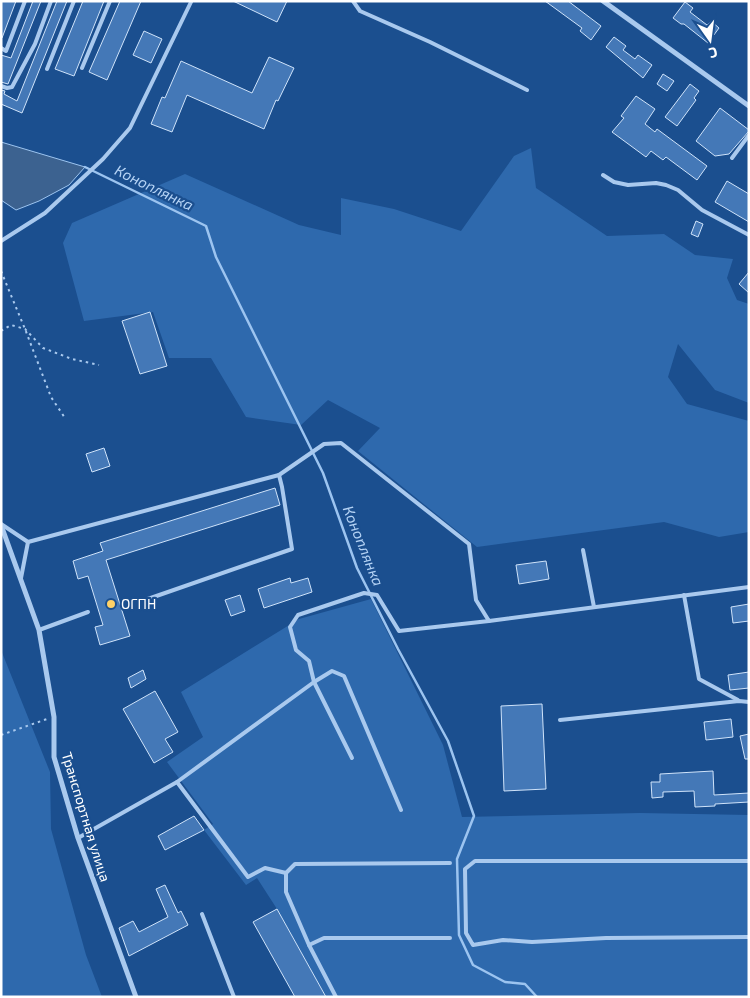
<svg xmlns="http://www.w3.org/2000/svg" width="750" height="998" viewBox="0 0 750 998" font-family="'Exo 2',sans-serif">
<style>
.green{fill:#2e69ad}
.water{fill:#3c6290;stroke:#9cc4f0}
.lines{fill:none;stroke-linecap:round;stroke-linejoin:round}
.stream{stroke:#9cc4f0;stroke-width:2.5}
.building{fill:#4478b7;stroke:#cfe3fa}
.path{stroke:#a9c9ee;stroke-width:2;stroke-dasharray:2.5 4;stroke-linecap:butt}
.lane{stroke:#a9c9ee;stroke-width:4}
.street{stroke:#a9c9ee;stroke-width:5}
.poi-dot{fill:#ffd166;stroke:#1b4f8f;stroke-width:2}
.labels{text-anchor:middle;stroke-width:4.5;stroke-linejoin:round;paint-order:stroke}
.poi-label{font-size:14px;fill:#fff;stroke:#1b4f8f;text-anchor:start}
.street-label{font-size:14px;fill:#fff;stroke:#1b4f8f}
.water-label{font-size:15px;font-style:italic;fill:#b5d3f5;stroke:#1b4f8f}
</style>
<rect width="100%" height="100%" fill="#1b4f8f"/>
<g class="green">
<polygon points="531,148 536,188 607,236 664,234 695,255 733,259 727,278 737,300 749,304 749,403 715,390 678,344 668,377 687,404 749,421 749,532 719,537 664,522 477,547 358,451 380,428 328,400 301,425 246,417 211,358 169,358 153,312 84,321 63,243 72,223 185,174 299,225 341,235 341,198 394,209 461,231 514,156"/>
<polygon points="371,599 443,745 462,817 640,813 749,815 749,997 326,997 277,909 257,878 246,885 204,830 213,824 167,762 203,737 181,692 299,619"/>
<polygon points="1,650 50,772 51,829 86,955 102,997 1,997"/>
</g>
<polygon class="water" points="1,142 85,167 69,185 39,201 16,210 1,200"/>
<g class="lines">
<polyline class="stream" points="85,167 206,226 216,257 323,473 357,568 398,649 448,741 474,816 457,859 459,935 473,965 505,982 525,984 537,997"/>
</g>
<g class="building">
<polygon points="1,1 16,1 2,38 1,38"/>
<polygon points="33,1 41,1 8,84 1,82 1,55 11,58"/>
<polygon points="57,1 67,1 22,113 1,104 1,90 5,91 4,94 17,101"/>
<polygon points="83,1 104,1 74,76 55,69"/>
<polygon points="120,1 141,1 107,80 89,72"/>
<polygon points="233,1 287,1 277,22"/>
<polygon points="545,1 568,1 601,26 591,40 580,31 582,28"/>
<polygon points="685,2 693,8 690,12 707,25 711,21 719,28 708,43 684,24 681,24 673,18"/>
<polygon points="144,31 162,39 151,63 133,55"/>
<polygon points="614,37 626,46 623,50 635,59 638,55 652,65 643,78 606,47"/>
<polygon points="269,57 294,68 278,101 276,100 264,129 187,95 172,132 151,124 162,97 165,98 181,61 252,93"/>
<polygon points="663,74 674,81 667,91 657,84"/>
<polygon points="690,84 699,91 694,98 696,100 677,126 665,117"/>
<polygon points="636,96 655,109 645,124 655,132 657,129 707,166 697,180 666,157 663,160 651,151 646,157 612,132 624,118 621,116"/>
<polygon points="720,108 749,130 749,131 729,154 715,156 696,141"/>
<polygon points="727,181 749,194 749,222 715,202"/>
<polygon points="696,221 703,224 698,237 691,234"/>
<polygon points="749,272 749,293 739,284"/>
<polygon points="150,312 167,366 140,374 122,321"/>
<polygon points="104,448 110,466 92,472 86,454"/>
<polygon points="275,488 280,505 106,560 130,636 100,645 95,627 103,625 88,576 78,579 73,561 103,551 100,543"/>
<polygon points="546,561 549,579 519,584 516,565"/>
<polygon points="290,578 291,583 308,578 312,592 264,608 258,589"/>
<polygon points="240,595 245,611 231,616 225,600"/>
<polygon points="749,604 749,621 733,623 731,607"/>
<polygon points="143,670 146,679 131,688 128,678"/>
<polygon points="749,672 749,688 730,690 728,675"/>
<polygon points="155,691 178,732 165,739 173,752 154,763 123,709"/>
<polygon points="542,704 546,789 504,791 501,706"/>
<polygon points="731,719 733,737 706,740 704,722"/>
<polygon points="749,734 749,759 745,759 740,736"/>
<polygon points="713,771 714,795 749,793 749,802 715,804 715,806 695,807 694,791 663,792 663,797 652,798 651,782 660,782 660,774"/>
<polygon points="194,816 204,830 165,850 158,836"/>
<polygon points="165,885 178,913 181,911 188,925 129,956 119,928 133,921 139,932 168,917 156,889"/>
<polygon points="277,909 326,997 295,997 253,922"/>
</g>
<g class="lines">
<g class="path">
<polyline points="1,271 25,329 51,397 65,418"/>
<polyline points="1,331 11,325 25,329 43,348 72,359 99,365"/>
<polyline points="1,735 47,719"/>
</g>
<g class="lane">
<polyline points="353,1 360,11 430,42 527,90"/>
<polyline points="1,48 6,51 25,1"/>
<polyline points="82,68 110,1"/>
<polyline points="47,69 74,1"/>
<polyline points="1,86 7,88 12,87 35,44 51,1"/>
<polyline points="732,158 749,135"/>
<polyline points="603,175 614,182 628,185 656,183 666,185 678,190 702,210 749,235"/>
<polyline points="1,241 45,213 103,159 130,128 191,2"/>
<polyline points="1,524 28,542"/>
<polyline points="583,550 594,607"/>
<polyline points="21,578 28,542 279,475 324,444 341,443 469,544 476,600 489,621 749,587"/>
<polyline points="684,595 699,679 738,700"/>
<polyline points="142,601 292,549 282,487 279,475"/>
<polyline points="39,630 88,612"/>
<polyline points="560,720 739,701 749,702"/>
<polyline points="352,758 314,682 309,661 296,650 290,627 298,615 364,593 377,595 399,631 489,621"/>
<polyline points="177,782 314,682 332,671 344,676 401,810"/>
<polyline points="78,838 177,782 248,877 265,868 286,873"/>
<polyline points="749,861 475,861 465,869 466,933 473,945 503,940 532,942 606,938 749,937"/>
<polyline points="202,914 234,997"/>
<polyline points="309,945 324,938 450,938"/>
<polyline points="336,997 309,945 286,892 286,873 295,864 450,863"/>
</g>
<g class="street">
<polyline points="603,1 749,106"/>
<polyline points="1,525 39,630 54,717 54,757 78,838 136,997"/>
</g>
</g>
<circle class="poi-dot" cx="111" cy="604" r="5"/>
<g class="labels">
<g class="poi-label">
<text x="121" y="609">ОГПН</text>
</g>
<g class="street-label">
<text transform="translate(86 817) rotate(73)" y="5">Транспортная улица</text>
</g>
<g class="water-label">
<text transform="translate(154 188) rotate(26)" y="5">Коноплянка</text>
<text transform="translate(363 546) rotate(68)" y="5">Коноплянка</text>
</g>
</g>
<rect width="750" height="998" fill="none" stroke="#ffffff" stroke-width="5"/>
<g transform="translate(710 40) rotate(166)" stroke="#1b4f8f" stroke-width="4" paint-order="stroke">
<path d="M0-4L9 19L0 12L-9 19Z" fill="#ffffff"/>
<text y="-8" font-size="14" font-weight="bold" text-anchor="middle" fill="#ffffff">С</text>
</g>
</svg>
